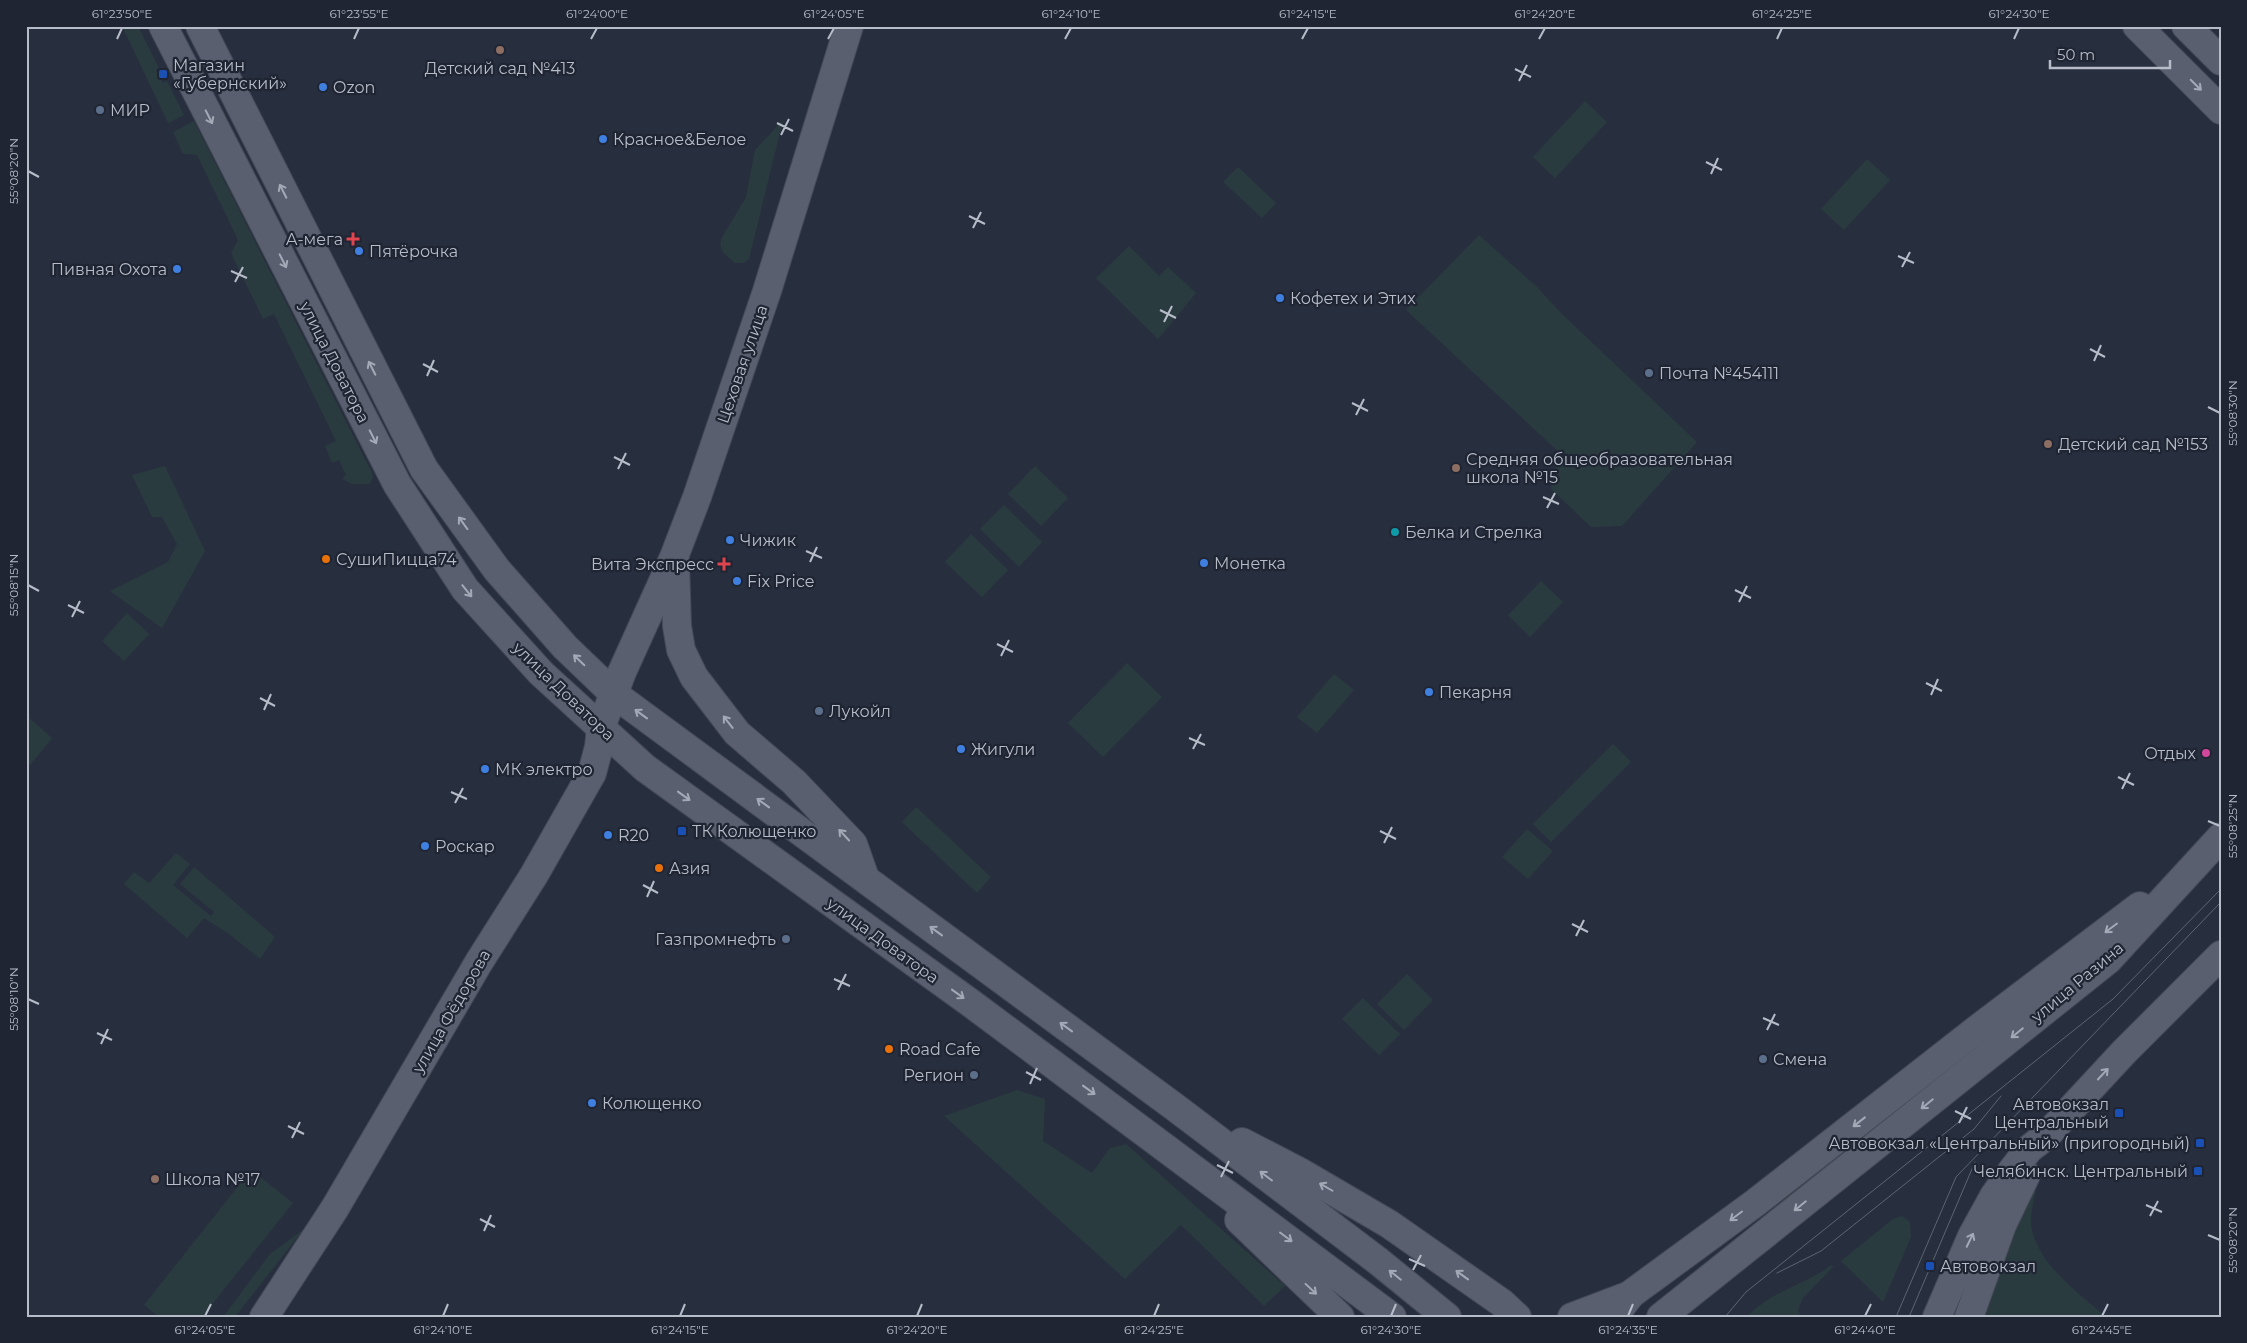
<svg xmlns="http://www.w3.org/2000/svg" width="2247" height="1343" viewBox="0 0 2247 1343" font-family="Montserrat,sans-serif">
<style>
.green{fill:#2a3b40}
.lines{fill:none;stroke-linecap:round;stroke-linejoin:round}
.major-casing{stroke:#444957;stroke-width:30}
.major{stroke:#595f6e;stroke-width:28}
.tram{stroke:#5d6474;stroke-width:1}
.oneway{stroke:#a4a9b7}
.ticks{fill:none;stroke:#b7bcc9;stroke-width:2}
.education-dot{fill:#8d6e63;stroke:#202533;stroke-width:2}
.transit-dot{fill:#1a4fb4;stroke:#202533;stroke-width:2}
.shop-dot{fill:#3f7fe0;stroke:#202533;stroke-width:2}
.service-dot{fill:#5c6f8a;stroke:#202533;stroke-width:2}
.health-dot{fill:#e0444e;stroke:#202533;stroke-width:2}
.culture-dot{fill:#0f9aa8;stroke:#202533;stroke-width:2}
.food-dot{fill:#e8710a;stroke:#202533;stroke-width:2}
.hotel-dot{fill:#d1479c;stroke:#202533;stroke-width:2}
.labels{text-anchor:middle;stroke-width:4.5;stroke-linejoin:round;paint-order:stroke}
.poi-label{font-size:16px;fill:#b7bcc9;stroke:#202533;text-anchor:start}
.street-label{font-size:16px;fill:#b7bcc9;stroke:#202533}
.neatline{fill:none;stroke:#b7bcc9;stroke-width:2}
.ticks-label{font-size:12px;text-anchor:middle;fill:#b7bcc9}
</style>
<rect width="100%" height="100%" fill="#272e3e"/>
<g class="green">
<polygon points="122,26 138,26 159,68 156,70 163,83 167,81 184,115 168,123"/>
<polygon points="1585,101 1607,122 1555,178 1533,157"/>
<path d="M 783,120 L 749,259 L 744,263 L 735,263 C 727,256 718,251 721,239 L 746,197 L 755,150 Z"/>
<polygon points="194,121 372,473 373,478 369,484 352,484 342,479 346,475 339,460 332,463 325,446 336,441 274,314 263,319 231,253 238,240 197,155 183,154 173,132"/>
<polygon points="1867,159 1890,180 1844,230 1821,209"/>
<polygon points="1238,167 1276,203 1262,218 1223,182"/>
<polygon points="1479,235 1537,287 1561,313 1697,442 1622,526 1591,527 1551,489 1551,477 1562,455 1406,310"/>
<polygon points="1129,246 1159,276 1168,267 1196,293 1158,339 1096,278"/>
<polygon points="165,466 205,551 162,628 110,591 168,562 177,544 162,517 152,517 132,475"/>
<polygon points="1035,466 1068,498 1041,526 1008,494"/>
<polygon points="1004,505 1042,542 1019,567 980,529"/>
<polygon points="971,534 1008,570 982,597 945,562"/>
<polygon points="1541,581 1563,602 1530,637 1508,615"/>
<polygon points="127,613 149,634 124,661 102,641"/>
<polygon points="1127,663 1162,697 1103,757 1068,723"/>
<polygon points="1334,674 1354,690 1317,733 1297,717"/>
<polygon points="29,718 52,738 30,765 26,762 26,721"/>
<polygon points="1613,744 1631,762 1551,842 1533,824"/>
<polygon points="916,807 991,877 977,893 902,822"/>
<polygon points="1527,829 1553,851 1528,879 1502,857"/>
<polygon points="176,853 190,864 173,885 211,916 214,912 180,884 194,867 275,937 260,959 229,934 204,918 187,938 124,884 134,872 149,883"/>
<polygon points="1407,974 1433,1000 1404,1030 1377,1004"/>
<polygon points="1363,998 1400,1034 1379,1055 1342,1019"/>
<polygon points="1017,1090 1045,1099 1043,1141 1092,1173 1110,1148 1126,1144 1285,1286 1264,1306 1181,1225 1125,1279 944,1116"/>
<polygon points="251,1170 293,1203 202,1317 159,1317 144,1305"/>
<path d="M 2040,1173 C 2037,1190 2028,1213 2032,1230 C 2041,1267 2079,1293 2106,1317 L 1981,1317 L 1990,1288 L 2033,1183 Z"/>
<polygon points="1902,1216 1910,1222 1911,1237 1883,1302 1841,1261 1893,1219"/>
<polygon points="304,1229 235,1317 223,1317 270,1254"/>
<path d="M 1831,1265 L 1834,1266 L 1803,1298 L 1798,1310 L 1801,1317 L 1747,1317 C 1772,1290 1804,1286 1831,1265 Z"/>
</g>
<g class="lines">
<g class="major-casing">
<g id="major">
<polyline points="163,26 397,484 465,589 541,673 645,768 972,1004 1392,1317"/>
<polyline points="200,26 424,469 497,570 565,647 614,694 1176,1108 1378,1261 1447,1317"/>
<polyline points="2137,26 2221,110"/>
<polyline points="2186,26 2221,61"/>
<polyline points="675,562 677,626 681,650 694,677 737,733 794,782 853,844 865,878"/>
<polyline points="1242,1142 1300,1172 1389,1224 1502,1303 1517,1317"/>
<polyline points="1239,1220 1340,1317"/>
<polyline points="264,1317 335,1208 479,962 534,875 592,773 599,747 601,727 622,672 674,557 697,497 767,291 849,26"/>
<polyline points="1572,1317 1630,1295"/>
<polyline points="1613,1317 1631,1294 1755,1203 1980,1027 2140,906"/>
<polyline points="1661,1317 2108,960 2221,837"/>
<polyline points="1937,1317 1972,1236 1994,1196 2014,1168 2029,1149 2046,1136 2124,1052 2221,955"/>
<polyline points="1969,1317 2002,1225 2026,1175"/>
</g>
</g>
<use href="#major" class="major"/>
<g class="tram">
<polyline points="1777,1273 1821,1251 1974,1129 2001,1096"/>
<polyline points="1725,1317 1746,1292 2113,999 2221,889"/>
<polyline points="1896,1317 1956,1177 2221,902"/>
<polyline points="1909,1317 1975,1162"/>
</g>
</g>
<defs><path id="oneway-shaft" d="M-6 0H5M1.5-3L5.5 0L1.5 3" fill="none" stroke-width="1.6" stroke-linecap="round" stroke-linejoin="round" transform="scale(1.25)"/></defs>
<g class="oneway">
<use href="#oneway-shaft" transform="translate(2196 85) rotate(45)"/>
<use href="#oneway-shaft" transform="translate(209 117) rotate(63)"/>
<use href="#oneway-shaft" transform="translate(283 191) rotate(-117)"/>
<use href="#oneway-shaft" transform="translate(283 261) rotate(63)"/>
<use href="#oneway-shaft" transform="translate(372 368) rotate(-117)"/>
<use href="#oneway-shaft" transform="translate(373 437) rotate(63)"/>
<use href="#oneway-shaft" transform="translate(463 523) rotate(-126)"/>
<use href="#oneway-shaft" transform="translate(467 591) rotate(51)"/>
<use href="#oneway-shaft" transform="translate(579 660) rotate(-136)"/>
<use href="#oneway-shaft" transform="translate(641 714) rotate(-144)"/>
<use href="#oneway-shaft" transform="translate(728 722) rotate(-128)"/>
<use href="#oneway-shaft" transform="translate(684 796) rotate(36)"/>
<use href="#oneway-shaft" transform="translate(763 803) rotate(-144)"/>
<use href="#oneway-shaft" transform="translate(844 835) rotate(-133)"/>
<use href="#oneway-shaft" transform="translate(2111 928) rotate(143)"/>
<use href="#oneway-shaft" transform="translate(936 931) rotate(-144)"/>
<use href="#oneway-shaft" transform="translate(958 994) rotate(36)"/>
<use href="#oneway-shaft" transform="translate(1066 1027) rotate(-144)"/>
<use href="#oneway-shaft" transform="translate(2017 1033) rotate(141)"/>
<use href="#oneway-shaft" transform="translate(2103 1074) rotate(-47)"/>
<use href="#oneway-shaft" transform="translate(1089 1090) rotate(36)"/>
<use href="#oneway-shaft" transform="translate(1927 1104) rotate(141)"/>
<use href="#oneway-shaft" transform="translate(1859 1122) rotate(142)"/>
<use href="#oneway-shaft" transform="translate(1266 1176) rotate(-143)"/>
<use href="#oneway-shaft" transform="translate(1326 1187) rotate(-150)"/>
<use href="#oneway-shaft" transform="translate(1800 1206) rotate(141)"/>
<use href="#oneway-shaft" transform="translate(1736 1216) rotate(143)"/>
<use href="#oneway-shaft" transform="translate(1286 1237) rotate(37)"/>
<use href="#oneway-shaft" transform="translate(1970 1240) rotate(-64)"/>
<use href="#oneway-shaft" transform="translate(1395 1275) rotate(-141)"/>
<use href="#oneway-shaft" transform="translate(1462 1275) rotate(-144)"/>
<use href="#oneway-shaft" transform="translate(1311 1289) rotate(43)"/>
</g>
<path class="ticks" d="M 117,39 L 122,28M 354,39 L 359,28M 591,39 L 597,28M 828,39 L 834,28M 1065,39 L 1071,28M 1302,39 L 1308,28M 1539,39 L 1545,28M 1777,39 L 1782,28M 2014,39 L 2019,28M 1515,69 L 1531,77M 1519,81 L 1527,65M 777,123 L 793,131M 781,135 L 789,119M 1706,162 L 1722,170M 28,171 L 39,177M 1711,174 L 1718,158M 969,216 L 985,224M 973,228 L 981,212M 1898,256 L 1914,263M 1902,267 L 1910,252M 231,271 L 247,278M 235,282 L 243,267M 1160,310 L 1176,318M 1164,322 L 1172,306M 2090,349 L 2105,357M 2094,361 L 2101,345M 423,364 L 438,372M 427,376 L 434,360M 1352,403 L 1368,411M 2208,407 L 2220,413M 1356,415 L 1364,399M 614,457 L 630,465M 618,469 L 626,453M 1543,497 L 1559,504M 1547,508 L 1555,493M 806,551 L 822,558M 810,562 L 817,547M 28,585 L 39,591M 1735,590 L 1751,598M 1739,602 L 1747,586M 68,605 L 84,613M 72,617 L 80,601M 997,644 L 1013,652M 1001,656 L 1009,640M 1926,683 L 1942,691M 1931,695 L 1938,679M 260,698 L 275,706M 264,710 L 271,694M 1189,738 L 1205,745M 1193,749 L 1201,734M 2118,777 L 2134,785M 2122,789 L 2130,773M 451,792 L 467,799M 455,803 L 463,788M 2208,821 L 2220,826M 1380,831 L 1396,839M 1384,843 L 1392,827M 643,885 L 658,893M 647,897 L 654,881M 1572,924 L 1588,932M 1576,936 L 1584,920M 834,979 L 850,986M 838,990 L 846,974M 28,999 L 39,1004M 1763,1018 L 1779,1025M 1767,1030 L 1775,1014M 97,1033 L 112,1040M 101,1044 L 108,1029M 1026,1072 L 1041,1080M 1030,1084 L 1037,1068M 1955,1111 L 1971,1119M 1959,1123 L 1967,1107M 288,1126 L 304,1134M 292,1138 L 300,1122M 1217,1165 L 1233,1173M 1221,1177 L 1229,1161M 2146,1205 L 2162,1212M 2150,1216 L 2158,1201M 480,1219 L 495,1227M 484,1231 L 491,1215M 2208,1235 L 2220,1240M 1409,1259 L 1425,1266M 1413,1270 L 1421,1255M 205,1316 L 211,1304M 443,1316 L 448,1304M 680,1316 L 685,1304M 917,1316 L 922,1304M 1154,1316 L 1159,1304M 1391,1316 L 1396,1304M 1628,1316 L 1633,1304M 1865,1316 L 1871,1304M 2102,1316 L 2108,1304"/>
<g class="education-dot">
<circle cx="500" cy="50" r="5"/>
<circle cx="2048" cy="444" r="5"/>
<circle cx="1456" cy="468" r="5"/>
<circle cx="155" cy="1179" r="5"/>
</g>
<g class="transit-dot">
<rect x="158" y="69" width="10" height="10" rx="2.5"/>
<rect x="677" y="826" width="10" height="10" rx="2.5"/>
<rect x="2114" y="1108" width="10" height="10" rx="2.5"/>
<rect x="2195" y="1138" width="10" height="10" rx="2.5"/>
<rect x="2193" y="1166" width="10" height="10" rx="2.5"/>
<rect x="1925" y="1261" width="10" height="10" rx="2.5"/>
</g>
<g class="shop-dot">
<circle cx="323" cy="87" r="5"/>
<circle cx="603" cy="139" r="5"/>
<circle cx="359" cy="251" r="5"/>
<circle cx="177" cy="269" r="5"/>
<circle cx="1280" cy="298" r="5"/>
<circle cx="730" cy="540" r="5"/>
<circle cx="1204" cy="563" r="5"/>
<circle cx="737" cy="581" r="5"/>
<circle cx="1429" cy="692" r="5"/>
<circle cx="961" cy="749" r="5"/>
<circle cx="485" cy="769" r="5"/>
<circle cx="608" cy="835" r="5"/>
<circle cx="425" cy="846" r="5"/>
<circle cx="592" cy="1103" r="5"/>
</g>
<g class="service-dot">
<circle cx="100" cy="110" r="5"/>
<circle cx="1649" cy="373" r="5"/>
<circle cx="819" cy="711" r="5"/>
<circle cx="786" cy="939" r="5"/>
<circle cx="1763" cy="1059" r="5"/>
<circle cx="974" cy="1075" r="5"/>
</g>
<g class="health-dot">
<path d="M350.5 231.5h5v5h5v5h-5v5h-5v-5h-5v-5h5z"/>
<path d="M721.5 556.5h5v5h5v5h-5v5h-5v-5h-5v-5h5z"/>
</g>
<circle class="culture-dot" cx="1395" cy="532" r="5"/>
<g class="food-dot">
<circle cx="326" cy="559" r="5"/>
<circle cx="659" cy="868" r="5"/>
<circle cx="889" cy="1049" r="5"/>
</g>
<circle class="hotel-dot" cx="2206" cy="753" r="5"/>
<g class="labels">
<g class="poi-label">
<text x="173" y="71">Магазин<tspan x="173" dy="18">«Губернский»</tspan></text>
<text x="500" y="74" text-anchor="middle">Детский сад №413</text>
<text x="333" y="93">Ozon</text>
<text x="110" y="116">МИР</text>
<text x="613" y="145">Красное&amp;Белое</text>
<text x="343" y="245" text-anchor="end">А-мега</text>
<text x="369" y="257">Пятёрочка</text>
<text x="167" y="275" text-anchor="end">Пивная Охота</text>
<text x="1290" y="304">Кофетех и Этих</text>
<text x="1659" y="379">Почта №454111</text>
<text x="2058" y="450">Детский сад №153</text>
<text x="1466" y="465">Средняя общеобразовательная<tspan x="1466" dy="18">школа №15</tspan></text>
<text x="1405" y="538">Белка и Стрелка</text>
<text x="740" y="546">Чижик</text>
<text x="336" y="565">СушиПицца74</text>
<text x="1214" y="569">Монетка</text>
<text x="714" y="570" text-anchor="end">Вита Экспресс</text>
<text x="747" y="587">Fix Price</text>
<text x="1439" y="698">Пекарня</text>
<text x="829" y="717">Лукойл</text>
<text x="971" y="755">Жигули</text>
<text x="2196" y="759" text-anchor="end">Отдых</text>
<text x="495" y="775">МК электро</text>
<text x="692" y="837">ТК Колющенко</text>
<text x="618" y="841">R20</text>
<text x="435" y="852">Роскар</text>
<text x="669" y="874">Азия</text>
<text x="776" y="945" text-anchor="end">Газпромнефть</text>
<text x="899" y="1055">Road Cafe</text>
<text x="1773" y="1065">Смена</text>
<text x="964" y="1081" text-anchor="end">Регион</text>
<text x="602" y="1109">Колющенко</text>
<text x="2109" y="1110" text-anchor="end">Автовокзал<tspan x="2109" dy="18">Центральный</tspan></text>
<text x="2190" y="1149" text-anchor="end">Автовокзал «Центральный» (пригородный)</text>
<text x="2188" y="1177" text-anchor="end">Челябинск. Центральный</text>
<text x="165" y="1185">Школа №17</text>
<text x="1940" y="1272">Автовокзал</text>
</g>
<g class="street-label">
<text transform="translate(335 362) rotate(63)" y="6">улица Доватора</text>
<text transform="translate(742 364) rotate(-71)" y="6">Цеховая улица</text>
<text transform="translate(564 691) rotate(44)" y="6">улица Доватора</text>
<text transform="translate(883 940) rotate(36)" y="6">улица Доватора</text>
<text transform="translate(2077 982) rotate(-40)" y="6">улица Разина</text>
<text transform="translate(451 1011) rotate(-60)" y="6">улица Фёдорова</text>
</g>
</g>
<rect width="2247" height="1343" fill="none" stroke="#202533" stroke-width="55"/>
<path d="M2050 60v8h120v-8" fill="none" stroke="#b7bcc9" stroke-width="2.5"/>
<text x="2057" y="60" font-size="15" fill="#b7bcc9" stroke="#202533" stroke-width="4" paint-order="stroke">50 m</text>
<rect x="28" y="28" width="2192" height="1288" class="neatline"/>
<g class="ticks-label">
<text x="122" y="18">61°23'50"E</text>
<text x="359" y="18">61°23'55"E</text>
<text x="597" y="18">61°24'00"E</text>
<text x="834" y="18">61°24'05"E</text>
<text x="1071" y="18">61°24'10"E</text>
<text x="1308" y="18">61°24'15"E</text>
<text x="1545" y="18">61°24'20"E</text>
<text x="1782" y="18">61°24'25"E</text>
<text x="2019" y="18">61°24'30"E</text>
<text transform="translate(14 171) rotate(-90)" y="4">55°08'20"N</text>
<text transform="translate(2233 413) rotate(-90)" y="4">55°08'30"N</text>
<text transform="translate(14 585) rotate(-90)" y="4">55°08'15"N</text>
<text transform="translate(2233 826) rotate(-90)" y="4">55°08'25"N</text>
<text transform="translate(14 999) rotate(-90)" y="4">55°08'10"N</text>
<text transform="translate(2233 1240) rotate(-90)" y="4">55°08'20"N</text>
<text x="205" y="1334">61°24'05"E</text>
<text x="443" y="1334">61°24'10"E</text>
<text x="680" y="1334">61°24'15"E</text>
<text x="917" y="1334">61°24'20"E</text>
<text x="1154" y="1334">61°24'25"E</text>
<text x="1391" y="1334">61°24'30"E</text>
<text x="1628" y="1334">61°24'35"E</text>
<text x="1865" y="1334">61°24'40"E</text>
<text x="2102" y="1334">61°24'45"E</text>
</g>
</svg>
